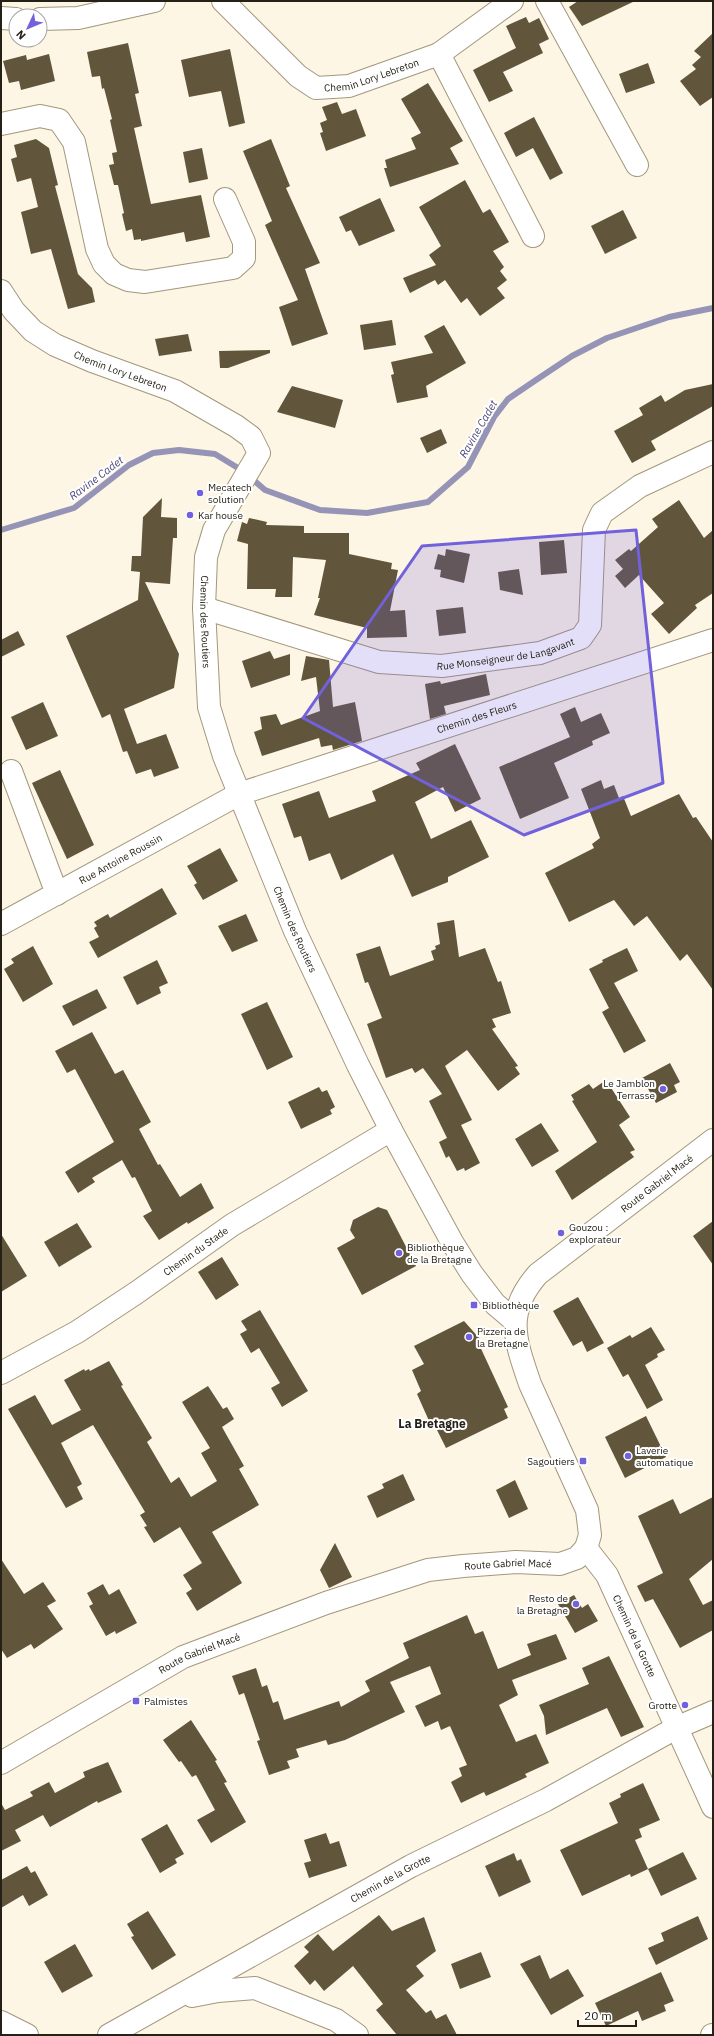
<svg xmlns="http://www.w3.org/2000/svg" width="714" height="2036" viewBox="0 0 714 2036" font-family="'IBM Plex Sans',sans-serif">
<style>
.lines{fill:none;stroke-linecap:round;stroke-linejoin:round}
.stream{stroke:#9594b6;stroke-width:6}
.building{fill:#61563c}
.minor-casing{stroke:#a3977c;stroke-width:24}
.major-casing{stroke:#a3977c;stroke-width:24}
.minor{stroke:#fff;stroke-width:22}
.major{stroke:#fff;stroke-width:22}
.marked{fill:#7161db;fill-opacity:0.2;stroke:#7161db;stroke-width:3;stroke-linejoin:round}
.poi-dot{fill:#7161db;stroke:#fff;stroke-width:1.5}
.labels{text-anchor:middle;stroke-width:4;stroke-linejoin:round;paint-order:stroke}
.street-label{font-size:10px;fill:#252116;stroke:#fff}
.poi-label{font-size:10px;fill:#252116;stroke:#fff;text-anchor:start}
.water-label{font-size:11px;font-style:italic;fill:#4c4a7a;stroke:#fff}
.quarter-label{font-size:12px;font-weight:bold;fill:#252116;stroke:#fff}
</style>
<rect width="100%" height="100%" fill="#fdf6e4"/>
<g class="lines">
<g class="stream">
<polyline points="250,477 265,490 320,510 367,513 428,502 468,467 494,417 508,399 536,380 572,356 607,338 669,317 713,308"/>
<polyline points="1,530 74,508 129,465 153,453 179,450 215,454 243,471"/>
</g>
</g>
<g class="building">
<polygon points="578,1 635,1 582,26 569,7"/>
<polygon points="526,17 529,23 539,18 549,39 539,44 543,53 503,72 513,91 489,102 473,70 516,48 506,26"/>
<polygon points="713,33 713,97 700,106 680,81 696,69 692,65 701,57 694,51"/>
<polygon points="128,43 139,93 135,94 142,126 134,128 151,204 201,195 210,237 186,242 184,232 141,241 141,239 134,240 132,229 126,231 122,214 124,213 118,185 114,185 109,165 114,164 112,153 117,152 110,120 112,119 104,88 102,89 100,76 92,77 87,52"/>
<polygon points="230,49 245,123 229,127 221,91 189,97 181,60"/>
<polygon points="49,54 55,81 21,90 19,81 9,83 3,61 26,55 27,60"/>
<polygon points="648,63 655,83 626,93 619,74"/>
<polygon points="428,83 463,141 450,148 459,164 390,187 384,168 387,168 385,160 416,149 411,138 421,133 401,99"/>
<polygon points="337,102 342,114 356,109 366,136 326,151 320,133 323,132 320,123 327,120 322,107"/>
<polygon points="534,117 563,173 550,180 533,148 516,157 504,133"/>
<polygon points="36,139 49,148 58,185 55,186 78,274 92,288 95,302 68,309 51,249 31,254 21,212 38,207 31,178 17,182 11,159 17,157 14,145"/>
<polygon points="271,139 290,186 286,188 320,263 305,269 328,334 292,346 279,307 298,300 265,225 272,221 243,151"/>
<polygon points="202,148 208,179 189,183 183,152"/>
<polygon points="465,180 483,213 490,209 509,242 493,251 504,267 500,271 507,280 497,288 505,298 480,316 467,298 461,303 445,280 438,285 435,280 410,293 403,278 436,265 429,255 441,246 419,207"/>
<polygon points="380,198 395,231 359,246 351,230 346,232 339,217"/>
<polygon points="623,210 637,238 605,254 591,226"/>
<polygon points="392,320 396,345 364,350 360,325"/>
<polygon points="444,325 466,363 426,386 428,397 397,403 391,375 394,374 391,362 433,353 424,336"/>
<polygon points="188,334 192,351 159,356 155,339"/>
<polygon points="270,350 270,353 228,368 220,368 219,351"/>
<polygon points="713,384 713,406 651,441 656,450 632,463 614,431 643,415 639,408 661,395 665,402 685,390"/>
<polygon points="292,386 343,400 335,428 277,412"/>
<polygon points="441,429 447,443 427,453 420,438"/>
<polygon points="162,498 161,517 177,518 177,538 173,538 170,584 145,582 179,654 174,688 124,709 137,744 166,734 179,768 154,777 151,769 136,774 127,751 123,752 110,714 102,718 66,636 138,600 140,572 131,571 132,556 141,556 143,517"/>
<polygon points="679,500 704,538 713,530 713,593 695,605 697,608 669,634 651,614 664,603 639,575 625,588 615,576 623,569 615,560 629,549 631,551 658,527 652,519"/>
<polygon points="249,518 267,522 266,525 304,526 304,533 349,533 349,554 392,563 391,569 398,570 390,611 405,610 407,637 367,638 367,628 314,615 320,598 318,598 326,560 293,557 292,597 275,597 276,589 247,589 248,544 237,541 242,522 247,524"/>
<polygon points="564,540 567,573 541,575 539,542"/>
<polygon points="446,549 470,554 464,583 440,577 441,570 434,569 438,554 445,556"/>
<polygon points="519,569 523,595 500,590 498,572"/>
<polygon points="463,607 466,633 439,636 436,610"/>
<polygon points="18,631 25,645 1,657 1,640"/>
<polygon points="270,651 274,659 290,654 290,675 251,688 242,661"/>
<polygon points="306,656 329,660 333,707 355,702 362,741 333,750 332,745 321,747 319,738 262,756 254,732 262,729 260,717 276,714 281,725 320,711 316,677 301,681"/>
<polygon points="486,674 490,695 444,706 446,714 430,719 425,684 440,681 441,684"/>
<polygon points="43,702 58,736 26,750 11,717"/>
<polygon points="575,707 581,722 601,713 610,733 592,741 593,745 554,763 569,798 520,819 499,767 570,737 560,714"/>
<polygon points="455,744 481,799 455,812 443,787 415,802 431,839 471,820 489,857 448,877 448,882 412,897 393,854 341,880 330,853 309,861 301,836 294,838 282,804 319,791 329,818 376,801 372,791 420,770 416,763"/>
<polygon points="60,770 94,845 67,859 32,783"/>
<polygon points="601,780 604,789 614,785 619,798 623,796 631,816 679,794 693,818 696,817 713,842 713,990 687,954 680,961 647,916 634,926 614,900 569,922 545,873 594,848 592,844 600,838 581,789"/>
<polygon points="220,848 238,881 203,900 194,885 197,883 187,866"/>
<polygon points="162,888 177,914 98,958 89,942 99,937 94,928 97,926 94,922 108,914 110,918"/>
<polygon points="246,914 258,941 232,952 218,926"/>
<polygon points="454,920 459,957 485,948 498,982 501,981 511,1013 492,1019 496,1027 492,1029 518,1066 515,1067 520,1074 498,1091 467,1050 445,1066 472,1120 461,1125 480,1163 465,1171 464,1168 457,1171 449,1156 446,1158 439,1142 447,1138 429,1101 442,1094 423,1068 415,1073 412,1068 386,1078 367,1024 382,1018 368,982 365,983 356,954 380,946 390,976 434,960 431,951 436,949 435,946 440,944 437,923"/>
<polygon points="33,946 53,984 23,1002 4,969 14,963 11,959"/>
<polygon points="627,948 638,971 614,983 646,1041 624,1053 602,1012 609,1008 589,969 603,962 602,960"/>
<polygon points="157,960 168,983 159,987 161,993 137,1005 123,977"/>
<polygon points="97,989 107,1008 73,1026 62,1006"/>
<polygon points="267,1002 293,1057 267,1070 241,1014"/>
<polygon points="92,1032 115,1074 123,1070 151,1122 139,1129 158,1165 160,1164 180,1197 201,1183 214,1208 188,1224 187,1222 159,1240 143,1216 152,1211 135,1177 132,1178 122,1160 92,1178 95,1182 78,1193 65,1172 114,1142 75,1069 67,1073 55,1051"/>
<polygon points="670,1063 680,1082 674,1085 677,1092 656,1103 642,1078"/>
<polygon points="606,1080 630,1117 619,1125 635,1150 630,1152 634,1157 572,1200 555,1171 597,1142 572,1101 574,1100 571,1095 589,1084 593,1089"/>
<polygon points="319,1087 322,1092 327,1090 335,1107 330,1110 332,1114 301,1129 288,1102"/>
<polygon points="541,1123 559,1151 532,1167 515,1139"/>
<polygon points="378,1207 387,1210 416,1266 362,1295 337,1248 355,1238 350,1230 353,1220"/>
<polygon points="713,1221 713,1265 693,1236"/>
<polygon points="77,1223 92,1247 59,1267 44,1242"/>
<polygon points="1,1234 27,1276 1,1292"/>
<polygon points="222,1257 239,1285 216,1300 198,1272"/>
<polygon points="578,1297 604,1343 587,1352 582,1341 573,1346 553,1311"/>
<polygon points="260,1310 308,1391 282,1407 271,1388 280,1383 259,1348 251,1353 240,1334 247,1330 241,1321"/>
<polygon points="464,1321 480,1339 477,1340 508,1407 504,1409 508,1418 446,1448 433,1422 430,1423 417,1394 421,1391 412,1370 424,1364 414,1346"/>
<polygon points="651,1327 665,1350 657,1354 658,1357 645,1365 663,1400 647,1409 628,1374 623,1377 607,1348 630,1335 632,1338"/>
<polygon points="109,1361 123,1385 121,1386 152,1438 147,1442 171,1483 179,1477 191,1497 217,1481 201,1453 210,1448 182,1402 208,1386 223,1409 227,1407 234,1419 222,1427 244,1466 239,1469 259,1505 212,1532 242,1583 197,1611 186,1593 192,1589 183,1575 202,1563 180,1527 154,1543 144,1527 147,1526 140,1515 145,1512 93,1425 61,1443 82,1484 77,1487 83,1499 66,1508 8,1409 35,1395 52,1425 81,1410 64,1380 84,1369 85,1371 89,1369 90,1371"/>
<polygon points="646,1416 666,1457 625,1478 605,1437"/>
<polygon points="403,1474 415,1500 377,1518 367,1496 384,1488 382,1484"/>
<polygon points="515,1480 528,1509 509,1518 496,1490"/>
<polygon points="713,1497 713,1559 689,1579 703,1605 713,1600 713,1630 680,1648 653,1599 645,1602 637,1586 663,1573 638,1516 673,1499 680,1514"/>
<polygon points="335,1543 352,1577 329,1588 320,1570"/>
<polygon points="1,1559 24,1594 43,1582 56,1601 47,1606 63,1629 34,1649 31,1644 7,1658 1,1649"/>
<polygon points="103,1584 109,1595 119,1589 137,1623 116,1634 115,1631 106,1636 89,1606 93,1604 87,1593"/>
<polygon points="574,1595 582,1608 588,1604 598,1621 575,1633 558,1604"/>
<polygon points="467,1615 475,1634 483,1631 498,1669 531,1655 527,1644 556,1634 567,1659 512,1680 518,1695 499,1705 516,1742 536,1734 549,1763 525,1774 527,1777 486,1796 484,1792 461,1803 451,1782 462,1776 459,1768 467,1765 450,1726 441,1730 438,1721 425,1727 415,1706 441,1694 430,1666 390,1682 405,1712 345,1740 328,1745 326,1740 296,1749 299,1757 287,1761 290,1768 269,1775 257,1741 260,1740 244,1693 239,1695 232,1676 256,1668 262,1687 267,1685 273,1703 278,1701 284,1720 339,1701 341,1707 370,1691 365,1681 409,1658 403,1643"/>
<polygon points="609,1656 644,1727 621,1737 607,1708 546,1735 544,1716 539,1705 589,1684 582,1668"/>
<polygon points="191,1720 217,1760 215,1761 227,1782 224,1783 246,1822 211,1843 197,1820 215,1810 196,1775 192,1777 181,1761 179,1762 163,1740"/>
<polygon points="108,1762 122,1792 98,1803 97,1801 50,1827 43,1815 15,1830 21,1841 1,1851 1,1803 5,1810 33,1796 30,1792 49,1782 55,1793 85,1777 83,1772"/>
<polygon points="643,1783 660,1820 639,1829 642,1837 635,1840 648,1869 631,1877 630,1874 582,1896 560,1850 618,1823 609,1803 621,1797 620,1794"/>
<polygon points="167,1824 184,1854 175,1859 177,1863 160,1873 141,1839"/>
<polygon points="326,1833 330,1844 339,1841 347,1866 309,1878 304,1863 311,1861 304,1840"/>
<polygon points="683,1852 697,1879 661,1896 648,1869"/>
<polygon points="514,1853 517,1861 521,1859 531,1882 499,1897 485,1866"/>
<polygon points="27,1866 31,1873 35,1871 48,1895 29,1906 23,1895 1,1908 1,1880"/>
<polygon points="148,1911 176,1955 152,1970 131,1937 134,1936 127,1924"/>
<polygon points="379,1915 392,1931 424,1917 436,1951 416,1966 424,1976 406,1990 426,2013 431,2010 436,2019 446,2014 457,2035 397,2035 376,2010 383,2004 353,1966 324,1991 315,1980 310,1985 294,1966 309,1952 304,1947 318,1934 333,1951"/>
<polygon points="698,1916 708,1939 656,1965 648,1948 664,1941 661,1933"/>
<polygon points="75,1944 93,1976 62,1993 44,1962"/>
<polygon points="481,1952 491,1977 460,1989 451,1964"/>
<polygon points="540,1955 550,1979 568,1969 584,1996 551,2015 520,1964"/>
<polygon points="661,1972 674,2001 664,2005 666,2011 642,2021 638,2011 606,2026 595,2003"/>
</g>
<g class="lines">
<g class="minor-casing">
<g id="minor">
<path id="s1" d="M 223,1 L 298,76 L 316,88 L 349,86 L 439,54 L 512,1"/>
<polyline points="547,1 637,165"/>
<polyline points="1,18 16,19"/>
<polyline points="40,19 78,18 154,1"/>
<polyline points="439,54 533,236"/>
<polyline points="1,124 40,116 59,120 74,142 97,249 104,264 114,274 128,280 145,282 233,268 244,258 244,242 225,199"/>
<path id="s2" d="M 1,291 L 14,311 L 33,331 L 55,345 L 92,361 L 175,391 L 236,426 L 251,437 L 259,453 L 214,530 L 206,557 L 204,608 L 209,707 L 224,756 L 295,931 L 358,1065 L 391,1130 L 452,1242 L 472,1274 L 495,1304 L 515,1321"/>
<path id="s3" d="M 204,608 L 379,662 L 442,666 L 540,653 L 581,638 L 590,625 L 594,530 L 602,513 L 640,486 L 713,452"/>
<polyline points="11,771 57,894"/>
<path id="s4" d="M 1,924 L 239,794 L 713,640"/>
<path id="s5" d="M 1,1373 L 77,1332 L 136,1293 L 232,1225 L 391,1130"/>
<path id="s6" d="M 586,1548 L 607,1575 L 713,1807"/>
<polyline points="192,1996 218,1991 255,1988 336,2020 357,2035"/>
<polyline points="1,2022 27,2035"/>
<path id="s7" d="M 109,2035 L 411,1866 L 546,1800 L 676,1728 L 713,1712"/>
<polyline points="712,2035 713,2035"/>
</g>
</g>
<g class="major-casing">
<g id="major">
<path id="s8" d="M 1,1763 L 183,1657 L 326,1603 L 428,1570 L 463,1566 L 516,1562 L 560,1564 L 577,1558 L 586,1548 L 590,1535 L 587,1510 L 530,1384 C 515,1340 504,1312 538,1274 L 713,1140"/>
</g>
</g>
<use href="#minor" class="minor"/>
<use href="#major" class="major"/>
</g>
<path class="marked" d="M 636,530 L 663,783 L 524,835 L 303,718 L 422,546 Z"/>
<g class="poi-dot">
<circle cx="200" cy="493" r="4"/>
<circle cx="190" cy="515" r="4"/>
<circle cx="663" cy="1089" r="4"/>
<circle cx="561" cy="1233" r="4"/>
<circle cx="399" cy="1253" r="4"/>
<rect x="470" y="1301" width="8" height="8" rx="2"/>
<circle cx="469" cy="1337" r="4"/>
<circle cx="628" cy="1456" r="4"/>
<rect x="579" y="1457" width="8" height="8" rx="2"/>
<circle cx="576" cy="1604" r="4"/>
<rect x="132" y="1697" width="8" height="8" rx="2"/>
<circle cx="685" cy="1705" r="4"/>
</g>
<g class="labels">
<g class="street-label">
<text dy="4" stroke="none"><textPath href="#s1" startOffset="185">Chemin Lory Lebreton</textPath></text>
<text dy="4" stroke="none"><textPath href="#s2" startOffset="148">Chemin Lory Lebreton</textPath></text>
<text dy="4" stroke="none"><textPath href="#s2" startOffset="495">Chemin des Routiers</textPath></text>
<text dy="4" stroke="none"><textPath href="#s3" startOffset="311">Rue Monseigneur de Langavant</textPath></text>
<text dy="4" stroke="none"><textPath href="#s4" startOffset="521">Chemin des Fleurs</textPath></text>
<text dy="4" stroke="none"><textPath href="#s4" startOffset="136">Rue Antoine Roussin</textPath></text>
<text dy="4" stroke="none"><textPath href="#s2" startOffset="819">Chemin des Routiers</textPath></text>
<text dy="4" stroke="none"><textPath href="#s8" startOffset="1079">Route Gabriel Macé</textPath></text>
<text dy="4" stroke="none"><textPath href="#s5" startOffset="230">Chemin du Stade</textPath></text>
<text dy="4" stroke="none"><textPath href="#s8" startOffset="551">Route Gabriel Macé</textPath></text>
<text dy="4" stroke="none"><textPath href="#s6" startOffset="101">Chemin de la Grotte</textPath></text>
<text dy="4" stroke="none"><textPath href="#s8" startOffset="227">Route Gabriel Macé</textPath></text>
<text dy="4" stroke="none"><textPath href="#s7" startOffset="322">Chemin de la Grotte</textPath></text>
</g>
<g class="poi-label">
<text x="208" y="491">Mecatech<tspan x="208" dy="12">solution</tspan></text>
<text x="198" y="519">Kar house</text>
<text x="655" y="1087" text-anchor="end">Le Jamblon<tspan x="655" dy="12">Terrasse</tspan></text>
<text x="569" y="1231">Gouzou :<tspan x="569" dy="12">explorateur</tspan></text>
<text x="407" y="1251">Bibliothèque<tspan x="407" dy="12">de la Bretagne</tspan></text>
<text x="482" y="1309">Bibliothèque</text>
<text x="477" y="1335">Pizzeria de<tspan x="477" dy="12">la Bretagne</tspan></text>
<text x="636" y="1454">Laverie<tspan x="636" dy="12">automatique</tspan></text>
<text x="575" y="1465" text-anchor="end">Sagoutiers</text>
<text x="568" y="1602" text-anchor="end">Resto de<tspan x="568" dy="12">la Bretagne</tspan></text>
<text x="144" y="1705">Palmistes</text>
<text x="677" y="1709" text-anchor="end">Grotte</text>
</g>
<g class="water-label">
<text transform="translate(478 429) rotate(-60)" y="4">Ravine Cadet</text>
<text transform="translate(96 478) rotate(-37)" y="4">Ravine Cadet</text>
</g>
<g class="quarter-label">
<text x="432" y="1428">La Bretagne</text>
</g>
</g>
<rect width="714" height="2036" fill="none" stroke="#252116" stroke-width="4"/>
<g transform="translate(28 28) rotate(226)"><circle r="19" fill="#ffffff" stroke="#a8a6a2"/>
<path d="M0-3L7 15L0 10L-7 15Z" fill="#7161db"/>
<text y="-6" font-size="11" font-weight="bold" text-anchor="middle" fill="#252116">N</text>
</g>
<path d="M578 2020v6h58v-6" fill="none" stroke="#252116" stroke-width="2"/>
<text x="584" y="2020" font-size="12" fill="#252116" stroke="#ffffff" stroke-width="3" paint-order="stroke">20 m</text>
</svg>
